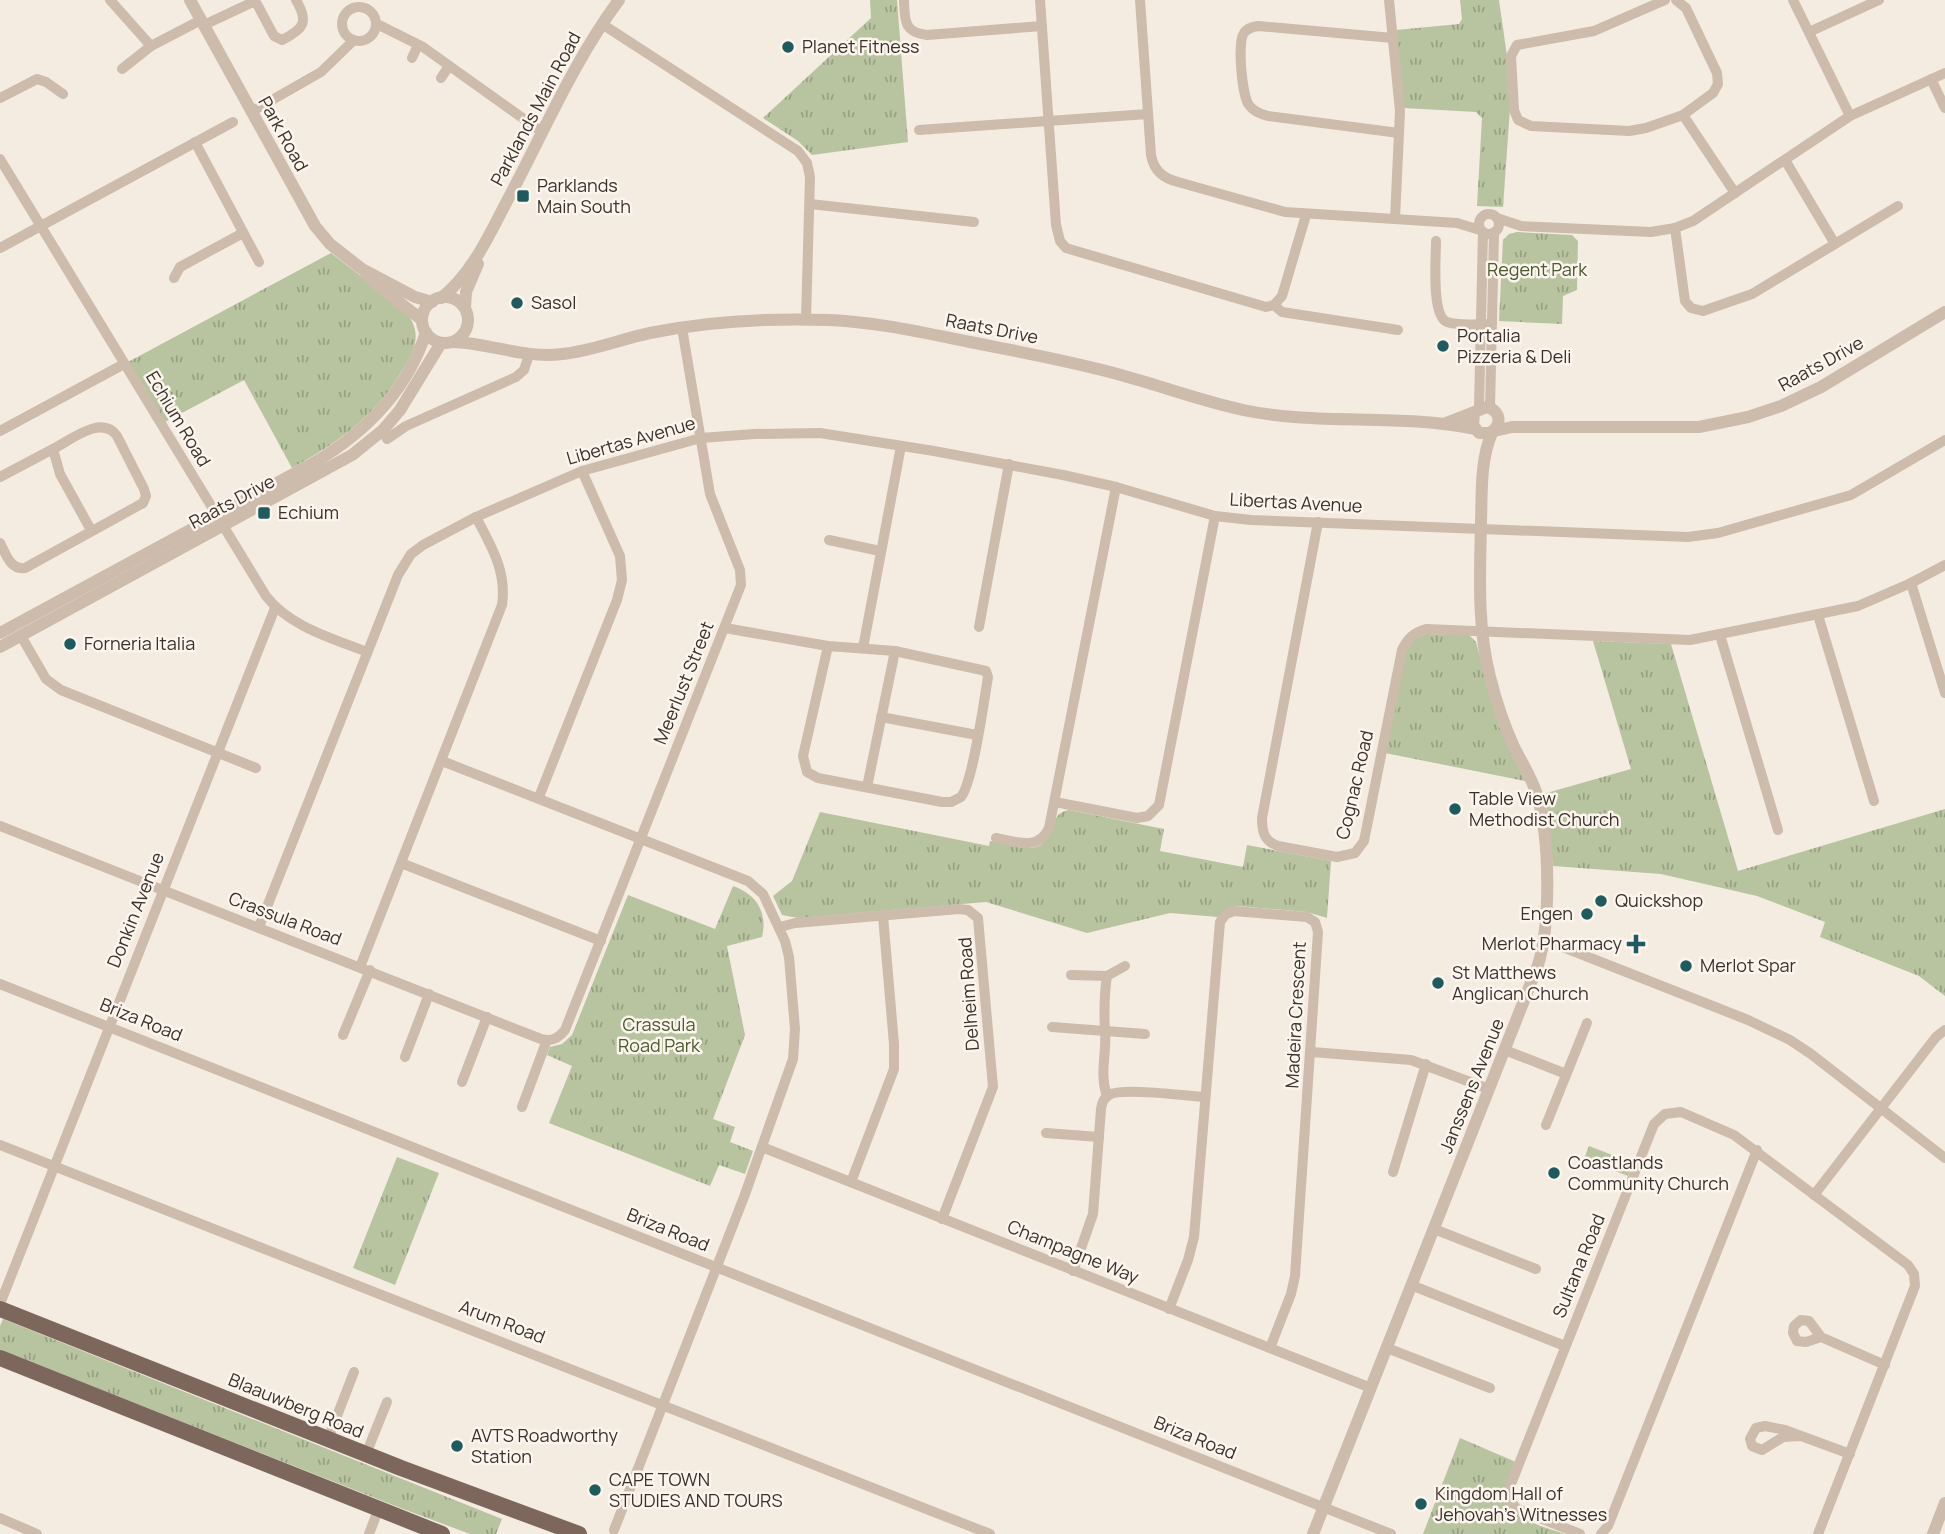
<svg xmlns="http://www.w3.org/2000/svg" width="1945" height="1534" viewBox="0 0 1945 1534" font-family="Manrope,sans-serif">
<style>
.grass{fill:url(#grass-tufts)}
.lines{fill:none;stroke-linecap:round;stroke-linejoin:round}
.minor{stroke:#cdbbac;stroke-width:10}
.tertiary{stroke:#cdbbac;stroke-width:12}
.primary{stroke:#7d675c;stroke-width:16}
.poi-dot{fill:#1f5a5e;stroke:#fbf5ee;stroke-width:2.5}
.labels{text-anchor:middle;stroke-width:5;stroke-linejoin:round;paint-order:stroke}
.poi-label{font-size:18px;fill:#3b302b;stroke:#fbf5ee;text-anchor:start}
.street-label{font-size:18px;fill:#3b302b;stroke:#fbf5ee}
.park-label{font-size:18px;fill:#4a5a2e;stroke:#fbf5ee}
</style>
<defs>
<pattern id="grass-tufts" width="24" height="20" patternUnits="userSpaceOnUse" patternTransform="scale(1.75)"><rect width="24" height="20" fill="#b8c4a0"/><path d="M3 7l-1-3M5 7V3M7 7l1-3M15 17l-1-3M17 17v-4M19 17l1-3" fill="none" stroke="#97a083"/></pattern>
</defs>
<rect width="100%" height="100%" fill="#f4ebe1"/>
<g class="grass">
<polygon points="870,0 897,0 908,142 812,155 798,141 763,118 871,18"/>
<polygon points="1460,0 1499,0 1507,56 1510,108 1503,207 1477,206 1482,118 1476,112 1404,108 1396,30 1459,24 1462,19"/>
<polygon points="1517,232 1572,235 1578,241 1577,290 1563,296 1562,324 1499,321 1503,240 1509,234"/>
<path d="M 331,253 L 401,307 C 425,331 416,349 400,374 C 374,417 336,444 292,468 L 244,380 L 165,422 L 128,362 Z"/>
<polygon points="1426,634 1469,635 1476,642 1499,726 1525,781 1385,753 1405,651 1412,640"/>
<polygon points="1593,641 1671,644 1738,871 1945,809 1945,996 1919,976 1820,937 1825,922 1757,896 1661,874 1553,866 1547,811 1543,794 1631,769"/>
<path d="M 1069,810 L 1164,829 L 1160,851 L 1243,867 L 1247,845 L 1331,861 L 1327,918 L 1307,912 L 1237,906 L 1218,917 L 1170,913 L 1087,933 L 986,902 L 798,918 L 782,915 L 773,896 L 792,881 L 820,812 L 989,846 L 990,841 C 1003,843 1016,848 1029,848 C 1057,848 1046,812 1069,810 Z"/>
<path d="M 733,886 C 756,894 768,912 762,937 L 727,946 L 745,1035 L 713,1119 L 735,1127 L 730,1142 L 753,1151 L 745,1174 L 719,1165 L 710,1186 L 549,1123 L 572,1066 L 547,1055 L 550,1047 L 562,1044 L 572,1035 L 628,895 L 715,929 Z"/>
<polygon points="1589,1146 1633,1163 1628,1176 1584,1159"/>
<polygon points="397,1157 439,1173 395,1285 353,1268"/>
<polygon points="3,1319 502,1519 496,1534 470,1534 403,1509 0,1350 0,1326"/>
<path d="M 1460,1438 L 1516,1462 C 1512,1471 1505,1483 1505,1493 C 1504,1519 1546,1527 1565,1534 L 1423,1534 Z"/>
</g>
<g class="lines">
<g class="minor">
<polyline points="110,0 151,46 201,20"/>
<path d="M 904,0 C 905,20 903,32 927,35 L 1042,26"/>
<polyline points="1040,0 1056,225 1060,241 1066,248 1266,307 1274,305 1282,296 1306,215"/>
<path d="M 1140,0 L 1151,155 C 1154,171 1163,178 1178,182 L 1285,212 L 1457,223 L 1480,230"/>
<polyline points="1389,0 1400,111 1395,219"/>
<polyline points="1665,0 1594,31 1517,45 1511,56 1514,110 1518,120 1531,126 1629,131 1646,128 1683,115 1713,93 1718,84 1717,73 1686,8 1676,0"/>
<polyline points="1793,0 1850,116"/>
<circle cx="359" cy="24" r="17"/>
<polyline points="377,24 423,47 542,132"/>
<polyline points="602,24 798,151 807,163 810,177 806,319"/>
<path d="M 204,25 L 253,2 L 257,4 L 274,36 L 282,40 C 304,29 309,22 296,0"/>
<polyline points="1809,32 1879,0"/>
<path d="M 1393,38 L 1258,26 C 1252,27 1247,28 1244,33 C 1237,42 1242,96 1249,105 C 1253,111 1260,114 1268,116 L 1399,133"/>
<polyline points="412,58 418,45"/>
<polyline points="122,69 151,46"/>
<polyline points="441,78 449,66"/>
<polyline points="1931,79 1945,108"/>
<polyline points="0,98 37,79 46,82 63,94"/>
<polyline points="251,112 321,72 354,40"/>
<polyline points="1683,115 1735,193"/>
<polyline points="919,130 1148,114"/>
<polyline points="195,142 259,262"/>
<path d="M 0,159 L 266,596 C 290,627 332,638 367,652"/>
<polyline points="1785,160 1835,244"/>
<polyline points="810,204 974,222"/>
<circle cx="1489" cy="224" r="10"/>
<polyline points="1497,218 1521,226 1651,232 1675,228 1693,221 1850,116 1945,73"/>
<polyline points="1675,228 1685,301 1691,308 1703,311 1752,294 1898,206"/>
<path d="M 1436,241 C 1436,257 1431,316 1447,322 C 1459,326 1475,324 1487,324"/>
<polyline points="0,248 233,122"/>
<polyline points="174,278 180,267 243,233"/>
<polyline points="1274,305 1282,312 1398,330"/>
<polyline points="1479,408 1483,232"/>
<polyline points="1490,408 1494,233"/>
<polyline points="0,431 124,364"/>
<polyline points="387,439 406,426 516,377 524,370 529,355"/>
<polyline points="0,477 53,449"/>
<path d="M 1318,522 L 1262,818 C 1262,832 1264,841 1278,846 L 1337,857 L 1355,853 L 1364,841 L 1402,650 C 1408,638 1413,633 1426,629 L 1690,640 L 1858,606 L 1911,583 L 1945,565"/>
<polyline points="829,540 880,551"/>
<path d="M 0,543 C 6,554 10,570 25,568 L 143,503 L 146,496 L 144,489 L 117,436 C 102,414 71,440 53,449 L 60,474 L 91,530"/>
<polyline points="1911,583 1945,693"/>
<polyline points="1818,615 1874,801"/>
<polyline points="979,627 1009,464"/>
<path d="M 725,628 L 828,646 L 895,651 L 986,671 L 988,677 C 984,701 973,782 961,797 L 951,802 L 942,802 L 818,778 L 807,772 L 803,756 L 828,646"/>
<polyline points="1720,635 1778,830"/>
<polyline points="21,636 46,679 61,690 256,768"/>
<polyline points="863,648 901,446"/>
<polyline points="881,717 977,735"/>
<polyline points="442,761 748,881 763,894 785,941 789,957 795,1029 793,1059 744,1197 614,1530"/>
<polyline points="867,787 895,651"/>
<polyline points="539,797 617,600 622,580 620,556 582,471"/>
<polyline points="1055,802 1137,818 1148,816 1159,805 1215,516"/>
<path d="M 0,826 L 541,1039 C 552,1042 559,1038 565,1030 L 741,585 L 740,570 L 710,494 L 682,328"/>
<path d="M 996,838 C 1016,842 1039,851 1049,828 L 1116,487"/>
<polyline points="401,863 601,941"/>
<polyline points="259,927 398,575 411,554 423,545 476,517 582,471 701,438 754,434 820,433 934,451 1063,475 1116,487 1215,516 1251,520 1688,537 1718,533 1851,495 1945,440"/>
<polyline points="780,927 795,923 959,909 968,910 978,918 993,1087 942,1219"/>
<polyline points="1545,940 1748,1020 1790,1040 1811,1054 1945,1158"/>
<path d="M 360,967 L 502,605 C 507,571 491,546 476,517"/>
<polyline points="1071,975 1107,976"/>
<polyline points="0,984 1391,1534"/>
<polyline points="1052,1027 1145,1034"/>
<polyline points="343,1035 370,970"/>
<polyline points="1505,1050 1566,1074"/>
<polyline points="1312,1052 1411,1060 1489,1089"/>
<polyline points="405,1057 429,994"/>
<polyline points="462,1082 487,1017"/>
<path d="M 1107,1096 C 1099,1074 1107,1053 1105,1031 C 1104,1012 1104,995 1107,976 L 1125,966"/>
<polyline points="522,1107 547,1040"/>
<polyline points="1546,1125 1587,1023"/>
<polyline points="1046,1133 1099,1137"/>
<polyline points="0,1145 990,1534"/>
<polyline points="762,1147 1371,1388"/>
<polyline points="1393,1172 1426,1064"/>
<polyline points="851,1182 894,1069 894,1044 883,916"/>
<polyline points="1814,1195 1936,1037 1945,1030"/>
<polyline points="1434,1229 1536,1269"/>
<path d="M 1073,1271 L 1093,1214 L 1101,1109 C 1102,1103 1103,1099 1109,1095 C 1122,1087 1186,1096 1205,1097"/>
<polyline points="1411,1285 1565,1346"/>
<polyline points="0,1304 275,608"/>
<polyline points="1169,1309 1188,1260 1194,1237 1220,922 1226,914 1234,911 1307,917 1315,922 1318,932 1295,1276 1291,1294 1270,1348"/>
<polyline points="1821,1337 1806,1342 1797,1341 1793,1333 1794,1326 1801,1320 1809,1321 1821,1337 1885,1365"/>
<polyline points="1387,1348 1490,1388"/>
<polyline points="1800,1436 1783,1437 1762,1450 1752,1446 1750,1439 1756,1428 1765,1426 1785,1430 1850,1454"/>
<polyline points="328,1439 354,1372"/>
<polyline points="366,1454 387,1402"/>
<polyline points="0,1518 37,1534"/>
<polyline points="369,1534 379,1508"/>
<polyline points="1580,1534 1517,1509 1510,1500 1511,1484 1654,1124 1665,1114 1681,1112 1734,1135 1908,1265 1914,1274 1915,1286 1818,1534"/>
<polyline points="1601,1534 1608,1526 1757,1150"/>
</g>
<g class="tertiary">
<polyline points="190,0 315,226 330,244 362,269 415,297 432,302"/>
<polyline points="366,274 376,284 422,320"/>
<circle cx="445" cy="320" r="23"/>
<path d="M 441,298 C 472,274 489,235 507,201 C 543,134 573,62 619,0"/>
<polyline points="465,308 466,292 478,264"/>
<path d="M 453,342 C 490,343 524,359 562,354 C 592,351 621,339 650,333 C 709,321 769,318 829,320 C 877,322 924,333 970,342 C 1020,352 1071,361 1121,375 C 1161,386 1202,401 1243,410 C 1319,426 1399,413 1475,429"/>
<path d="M 1446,423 L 1487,407 C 1501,411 1503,426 1489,433 L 1479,433 L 1473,425 L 1474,413"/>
<polyline points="1494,431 1512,427 1699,427 1748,417 1781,406 1821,387 1945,312"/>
<path d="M 0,633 L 312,464 C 365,433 407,392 426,332"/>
<polyline points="0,647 352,455 383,430 400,410 441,343"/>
<path d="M 1313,1534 L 1538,965 C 1551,923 1550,838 1537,795 C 1532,778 1522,763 1514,747 C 1504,725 1496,701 1490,677 C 1477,626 1480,574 1481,522 C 1482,493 1480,460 1492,433"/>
<polyline points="1933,1534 1945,1503"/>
</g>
<g class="primary">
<polyline points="0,1309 401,1468 579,1534"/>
<polyline points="0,1358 442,1534"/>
</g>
</g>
<g class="poi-dot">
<circle cx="788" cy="47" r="7"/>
<rect x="516" y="189" width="14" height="14" rx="3.5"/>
<circle cx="517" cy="303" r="7"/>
<circle cx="1443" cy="346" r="7"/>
<rect x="257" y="506" width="14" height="14" rx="3.5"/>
<circle cx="70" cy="644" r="7"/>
<circle cx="1455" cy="809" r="7"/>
<circle cx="1601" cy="901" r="7"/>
<circle cx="1587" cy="914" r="7"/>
<path d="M1632.5 933.5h7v7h7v7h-7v7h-7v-7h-7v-7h7z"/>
<circle cx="1686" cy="966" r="7"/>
<circle cx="1438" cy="983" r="7"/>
<circle cx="1554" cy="1173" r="7"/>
<circle cx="457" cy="1446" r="7"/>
<circle cx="595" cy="1490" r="7"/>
<circle cx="1421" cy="1504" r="7"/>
</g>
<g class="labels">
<g class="poi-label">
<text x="802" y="53">Planet Fitness</text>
<text x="537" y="192">Parklands<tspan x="537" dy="21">Main South</tspan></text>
<text x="531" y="309">Sasol</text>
<text x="1457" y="342">Portalia<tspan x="1457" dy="21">Pizzeria &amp; Deli</tspan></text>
<text x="278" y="519">Echium</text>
<text x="84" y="650">Forneria Italia</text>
<text x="1469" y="805">Table View<tspan x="1469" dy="21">Methodist Church</tspan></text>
<text x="1615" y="907">Quickshop</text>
<text x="1573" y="920" text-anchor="end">Engen</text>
<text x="1622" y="950" text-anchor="end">Merlot Pharmacy</text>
<text x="1700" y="972">Merlot Spar</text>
<text x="1452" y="979">St Matthews<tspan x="1452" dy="21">Anglican Church</tspan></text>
<text x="1568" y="1169">Coastlands<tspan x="1568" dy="21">Community Church</tspan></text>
<text x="471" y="1442">AVTS Roadworthy<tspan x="471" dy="21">Station</tspan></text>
<text x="609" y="1486">CAPE TOWN<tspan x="609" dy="21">STUDIES AND TOURS</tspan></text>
<text x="1435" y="1500">Kingdom Hall of<tspan x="1435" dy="21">Jehovah's Witnesses</tspan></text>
</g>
<g class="street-label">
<text transform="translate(536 109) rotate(-62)" y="6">Parklands Main Road</text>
<text transform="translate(283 134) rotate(61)" y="6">Park Road</text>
<text transform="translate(992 329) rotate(11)" y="6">Raats Drive</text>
<text transform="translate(1821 364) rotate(-29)" y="6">Raats Drive</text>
<text transform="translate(178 419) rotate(59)" y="6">Echium Road</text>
<text transform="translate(631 441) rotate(-16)" y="6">Libertas Avenue</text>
<text transform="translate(232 502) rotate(-28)" y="6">Raats Drive</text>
<text transform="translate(1296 503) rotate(3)" y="6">Libertas Avenue</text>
<text transform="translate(684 683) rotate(-68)" y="6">Meerlust Street</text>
<text transform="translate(1355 785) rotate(-77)" y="6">Cognac Road</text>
<text transform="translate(136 910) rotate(-68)" y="6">Donkin Avenue</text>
<text transform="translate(285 919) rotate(21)" y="6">Crassula Road</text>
<text transform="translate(969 994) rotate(-94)" y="6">Delheim Road</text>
<text transform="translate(1296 1015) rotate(-87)" y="6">Madeira Crescent</text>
<text transform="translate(141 1020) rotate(22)" y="6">Briza Road</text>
<text transform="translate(1472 1086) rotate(-68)" y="6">Janssens Avenue</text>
<text transform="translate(668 1230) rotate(22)" y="6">Briza Road</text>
<text transform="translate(1073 1252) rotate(22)" y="6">Champagne Way</text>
<text transform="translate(1579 1266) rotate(-68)" y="6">Sultana Road</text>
<text transform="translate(502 1322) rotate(21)" y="6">Arum Road</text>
<text transform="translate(296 1406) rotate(22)" y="6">Blaauwberg Road</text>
<text transform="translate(1195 1438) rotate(22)" y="6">Briza Road</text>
</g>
<g class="park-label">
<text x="1537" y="276">Regent Park</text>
<text x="659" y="1031">Crassula<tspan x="659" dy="21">Road Park</tspan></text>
</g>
</g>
</svg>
